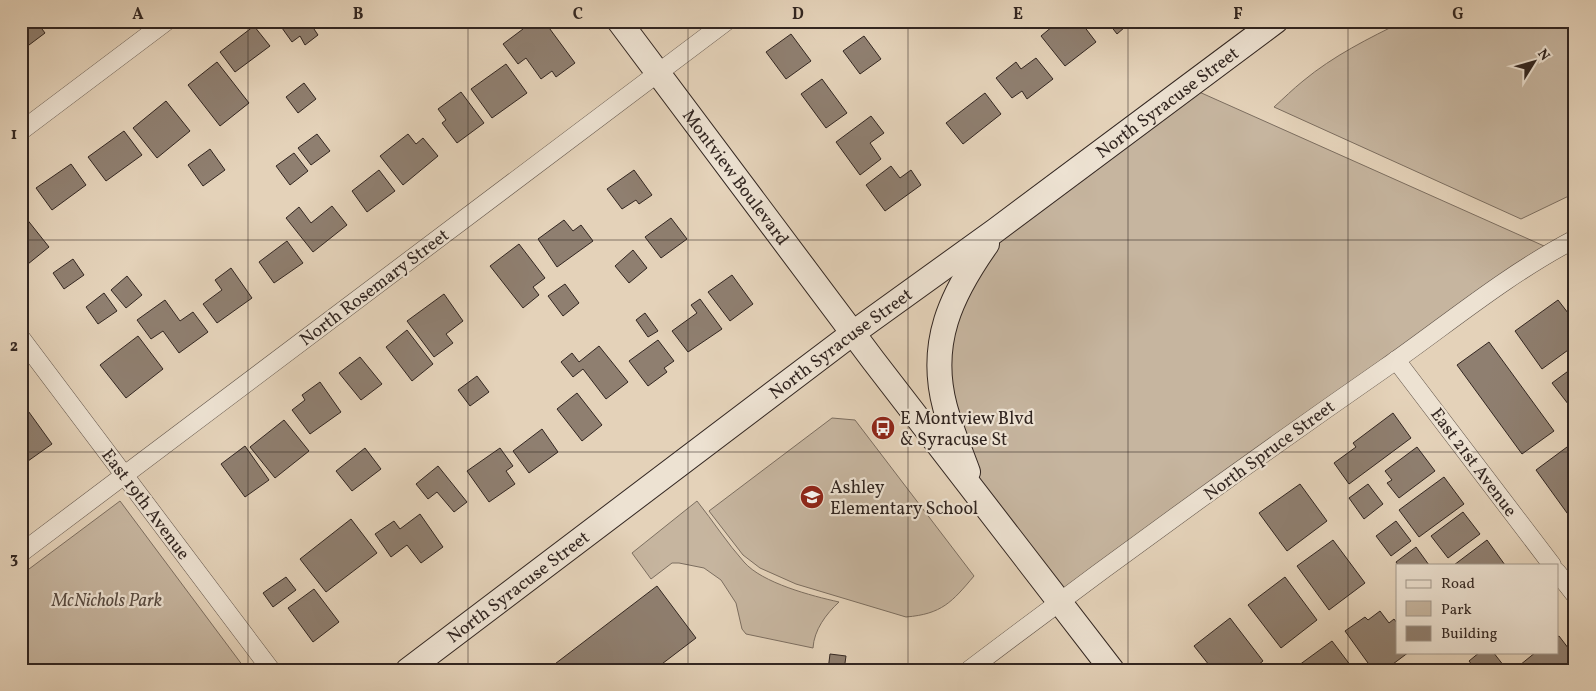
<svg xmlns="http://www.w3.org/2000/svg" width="1596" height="691" viewBox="0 0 1596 691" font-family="Vollkorn,serif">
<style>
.green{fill:#c6b59f;stroke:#7c6e60}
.building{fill:#8f7f70;stroke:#322621}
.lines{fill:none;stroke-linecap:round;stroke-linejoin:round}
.street-casing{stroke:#5e5147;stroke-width:19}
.secondary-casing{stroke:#322621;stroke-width:26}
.street{stroke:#ede2d2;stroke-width:18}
.secondary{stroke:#ede2d2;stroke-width:24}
.grid{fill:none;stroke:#322621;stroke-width:1;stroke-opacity:0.55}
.labels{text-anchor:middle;stroke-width:4.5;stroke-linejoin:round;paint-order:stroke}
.street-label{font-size:18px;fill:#322621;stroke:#ede2d2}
.poi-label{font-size:18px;fill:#322621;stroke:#ede2d2;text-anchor:start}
.park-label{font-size:18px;font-style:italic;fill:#574a40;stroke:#ede2d2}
.neatline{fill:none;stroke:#322621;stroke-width:2}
.grid-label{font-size:16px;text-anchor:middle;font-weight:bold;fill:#322621}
</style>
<rect width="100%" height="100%" fill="#e4d2b9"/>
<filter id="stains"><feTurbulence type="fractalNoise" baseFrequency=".004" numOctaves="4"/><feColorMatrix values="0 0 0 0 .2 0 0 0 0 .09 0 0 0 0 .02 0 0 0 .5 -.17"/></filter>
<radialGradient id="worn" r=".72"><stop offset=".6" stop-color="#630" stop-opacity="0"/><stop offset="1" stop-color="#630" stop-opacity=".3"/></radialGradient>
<g class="green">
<path d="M 1404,21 L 1575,21 L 1575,193 L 1521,219 L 1274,107 C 1284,98 1293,89 1303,81 C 1333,56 1369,38 1404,21 Z"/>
<polygon points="1188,87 1553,250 1059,602 975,491 939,359 996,230"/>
<path d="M 832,418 L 855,420 L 974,576 C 952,602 942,614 906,617 L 796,584 L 760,568 L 743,555 L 709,511 Z"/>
<polygon points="120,501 246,670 21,670 21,575"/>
<path d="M 697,501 C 713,521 727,543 744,562 C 762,583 812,596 839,602 C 826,614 814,630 813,648 L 746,634 L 742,629 L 736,603 L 721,580 L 704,568 L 679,563 L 672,563 L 651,579 L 632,553 Z"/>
</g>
<g class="building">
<polygon points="21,21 36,21 45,33 21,51"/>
<polygon points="277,21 318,21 312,26 318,35 305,45 300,36 292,42"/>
<polygon points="517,21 544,21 575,63 556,77 552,71 541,79 526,58 518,64 503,44 523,29"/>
<polygon points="1059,21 1080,21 1096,42 1065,66 1041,36"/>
<polygon points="1107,21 1132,21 1117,34"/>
<polygon points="254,26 270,46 235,72 220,52"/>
<polygon points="791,34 811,61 786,79 766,52"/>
<polygon points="864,36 881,59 860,74 843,51"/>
<polygon points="1036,58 1053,79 1027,99 1022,91 1012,98 996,78 1016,62 1021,69"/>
<polygon points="217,62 249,103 220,126 188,85"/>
<polygon points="506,64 527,93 492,118 471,89"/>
<polygon points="822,79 847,113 826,128 801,94"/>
<polygon points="304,83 316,99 298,113 286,97"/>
<polygon points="461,92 484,123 457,143 442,123 446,120 438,109"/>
<polygon points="985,93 1001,114 963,144 946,123"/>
<polygon points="166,101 190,131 157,158 133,128"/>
<polygon points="871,116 884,133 870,143 881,159 860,175 836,142"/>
<polygon points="124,131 142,155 106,181 88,157"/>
<polygon points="317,134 330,151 311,165 298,148"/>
<polygon points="408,134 416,144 423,138 438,156 403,185 380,156"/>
<polygon points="210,149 225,170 203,186 188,165"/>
<polygon points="294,153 308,171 290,185 276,166"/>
<polygon points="71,164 86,185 52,210 36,188"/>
<polygon points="891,166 900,178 911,170 921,185 885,211 866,185"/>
<polygon points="379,170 395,191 367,212 352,191"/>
<polygon points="634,170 652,195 639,204 636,200 622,209 607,189"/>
<polygon points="332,206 347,225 313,252 286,218 299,207 311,223"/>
<polygon points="21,213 22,213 49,247 28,264 21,256"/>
<polygon points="671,218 687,239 661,258 645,237"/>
<polygon points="564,220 573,231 581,225 593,241 557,267 538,239"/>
<polygon points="287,241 303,263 274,283 259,262"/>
<polygon points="519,244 545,278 533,287 539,295 523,308 490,266"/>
<polygon points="633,250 647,268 629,283 615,266"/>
<polygon points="73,259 84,275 64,289 53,273"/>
<polygon points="231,268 252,298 217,323 203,304 222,290 215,280"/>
<polygon points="732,275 753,304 730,321 708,292"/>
<polygon points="127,276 142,295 126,308 111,290"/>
<polygon points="565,284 579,303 563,316 548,296"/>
<polygon points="104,293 117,311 98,324 86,307"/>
<polygon points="444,294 463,321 446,334 453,343 434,357 407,321"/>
<polygon points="700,299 722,329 688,352 672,331 697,313 691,305"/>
<polygon points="165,300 180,321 193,312 208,332 179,353 163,331 151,339 137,320"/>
<polygon points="1558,300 1575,322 1575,345 1542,369 1515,331"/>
<polygon points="645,313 658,331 648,337 636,320"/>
<polygon points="407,330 433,364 412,381 386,347"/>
<polygon points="138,336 163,369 126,398 100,365"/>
<polygon points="658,340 674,361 664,368 667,372 648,386 629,361"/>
<polygon points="1489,342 1554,431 1522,454 1457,365"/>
<polygon points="599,346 628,382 606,399 583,369 573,377 561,362 572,353 579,362"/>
<polygon points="360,357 382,384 361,400 339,373"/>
<polygon points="1575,366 1575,413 1552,383"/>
<polygon points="477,376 489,392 470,406 458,390"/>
<polygon points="320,382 341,412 310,434 292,410 305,400 302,395"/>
<polygon points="577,393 602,425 582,441 557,409"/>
<polygon points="26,408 52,444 21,466 21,412"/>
<polygon points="1393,413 1411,438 1349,484 1334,463 1356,447 1353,443"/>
<polygon points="284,420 309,451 275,478 250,447"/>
<polygon points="542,429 558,452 529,473 513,451"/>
<polygon points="245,446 269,480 245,497 221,464"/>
<polygon points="1417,447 1435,471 1399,498 1387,483 1392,480 1385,471"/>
<polygon points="1567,447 1575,457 1575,524 1536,470"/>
<polygon points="365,448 381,469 352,491 336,471"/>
<polygon points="500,448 513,466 506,471 515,484 489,502 467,471"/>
<polygon points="438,466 467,502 454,512 437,492 428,499 416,484"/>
<polygon points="1444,477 1464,504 1419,537 1399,510"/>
<polygon points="1300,484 1327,521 1287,551 1259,513"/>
<polygon points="1368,484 1383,504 1364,519 1349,498"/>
<polygon points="1463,512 1480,534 1448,558 1431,536"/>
<polygon points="420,514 443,547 421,563 407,545 391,557 375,534 394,521 400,529"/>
<polygon points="351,519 377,553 326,592 300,559"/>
<polygon points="1396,521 1411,541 1391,556 1376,536"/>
<polygon points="1333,540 1365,583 1329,610 1297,566"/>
<polygon points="1487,540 1505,565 1454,565"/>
<polygon points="1416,547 1429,565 1398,565 1396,562"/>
<polygon points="286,577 296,590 273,607 263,593"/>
<polygon points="1285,577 1317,620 1281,648 1248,605"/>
<polygon points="657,586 696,638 654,670 547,670"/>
<polygon points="314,589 339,622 313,642 288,608"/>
<polygon points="1380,611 1389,623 1394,619 1397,623 1397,652 1409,652 1385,670 1373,670 1345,631 1365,617 1368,620"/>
<polygon points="1230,618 1263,661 1252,670 1213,670 1194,646"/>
<polygon points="1559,636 1575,657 1575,661 1564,670 1524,670 1520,665 1536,652 1557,652 1557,637"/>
<polygon points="1332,641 1354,670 1297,670 1295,668"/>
<polygon points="1480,652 1493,652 1504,666 1499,670 1476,670 1469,661"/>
<polygon points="830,654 846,656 844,670 828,670"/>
</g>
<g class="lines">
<g class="street-casing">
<g id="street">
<polyline points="21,131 167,21"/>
<polyline points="21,338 271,670"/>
<polyline points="1396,360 1552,565"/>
<polyline points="21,553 727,21"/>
<polyline points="1557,572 1575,595"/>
<path d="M 969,670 C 1106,566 1244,466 1385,368 C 1448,324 1506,275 1575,239"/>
</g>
</g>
<g class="secondary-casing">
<g id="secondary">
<path id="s1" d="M 619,21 L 873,360 L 1112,670"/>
<path d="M 968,472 C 960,450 951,429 945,407 C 928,343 951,295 987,244"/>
<path id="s2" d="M 408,670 L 853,333 L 996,230 L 1276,21"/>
</g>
</g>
<use href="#street" class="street"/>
<use href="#secondary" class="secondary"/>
</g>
<path class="grid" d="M 248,21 L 248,670M 468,21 L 468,670M 688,21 L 688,670M 908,21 L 908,670M 1128,21 L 1128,670M 1348,21 L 1348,670M 21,240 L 1575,240M 21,452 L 1575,452"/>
<defs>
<g id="bus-disc" transform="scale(1.25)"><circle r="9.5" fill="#8f2418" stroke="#ede2d2"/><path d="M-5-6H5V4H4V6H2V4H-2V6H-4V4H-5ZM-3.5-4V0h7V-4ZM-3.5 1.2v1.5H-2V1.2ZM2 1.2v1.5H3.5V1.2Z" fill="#fff"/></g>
<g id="school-disc" transform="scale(1.25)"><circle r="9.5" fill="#8f2418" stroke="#ede2d2"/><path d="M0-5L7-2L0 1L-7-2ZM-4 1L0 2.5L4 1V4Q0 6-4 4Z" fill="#fff"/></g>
</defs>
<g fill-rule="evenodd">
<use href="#bus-disc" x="883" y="428"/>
<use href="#school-disc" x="812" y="497"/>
</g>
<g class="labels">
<g class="street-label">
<text dy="6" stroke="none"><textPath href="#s2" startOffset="948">North Syracuse Street</textPath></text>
<text dy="6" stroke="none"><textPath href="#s1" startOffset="195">Montview Boulevard</textPath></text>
<text transform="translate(374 287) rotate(-37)" y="6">North Rosemary Street</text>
<text dy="6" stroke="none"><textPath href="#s2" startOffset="542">North Syracuse Street</textPath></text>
<text transform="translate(1269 450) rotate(-36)" y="6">North Spruce Street</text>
<text transform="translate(1474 462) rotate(53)" y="6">East 21st Avenue</text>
<text transform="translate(146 504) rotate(53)" y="6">East 19th Avenue</text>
<text dy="6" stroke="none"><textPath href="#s2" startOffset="138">North Syracuse Street</textPath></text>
</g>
<g class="poi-label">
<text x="900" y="424">E Montview Blvd<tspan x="900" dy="21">&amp; Syracuse St</tspan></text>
<text x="830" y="493">Ashley<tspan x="830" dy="21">Elementary School</tspan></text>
</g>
<g class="park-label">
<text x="107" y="606">McNichols Park</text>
</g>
</g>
<rect width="1596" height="691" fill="none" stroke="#e4d2b9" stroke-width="55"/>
<rect x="1396" y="564" width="162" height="90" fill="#ede2d2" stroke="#a2978b"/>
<rect x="1406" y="580" width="25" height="8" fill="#ede2d2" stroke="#a2978b"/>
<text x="1441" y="588" font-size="15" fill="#322621">Road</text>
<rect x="1406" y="601" width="25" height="15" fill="#c6b59f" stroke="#a2978b"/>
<text x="1441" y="614" font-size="15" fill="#322621">Park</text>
<rect x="1406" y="626" width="25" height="15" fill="#8f7f70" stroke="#a2978b"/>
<text x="1441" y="638" font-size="15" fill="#322621">Building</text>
<g transform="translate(1534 62) rotate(53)" stroke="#ede2d2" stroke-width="4" paint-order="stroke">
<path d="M0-4L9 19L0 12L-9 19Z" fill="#322621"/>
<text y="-8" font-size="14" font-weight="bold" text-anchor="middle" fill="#322621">N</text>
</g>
<rect x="28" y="28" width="1540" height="636" class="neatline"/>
<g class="grid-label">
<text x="138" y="19">A</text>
<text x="358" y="19">B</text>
<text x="578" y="19">C</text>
<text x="798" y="19">D</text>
<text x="1018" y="19">E</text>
<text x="1238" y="19">F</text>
<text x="1458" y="19">G</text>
<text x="14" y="139">1</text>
<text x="14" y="351">2</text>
<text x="14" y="563">3</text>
</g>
<rect width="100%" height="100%" filter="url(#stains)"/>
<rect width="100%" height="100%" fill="url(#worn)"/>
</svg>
